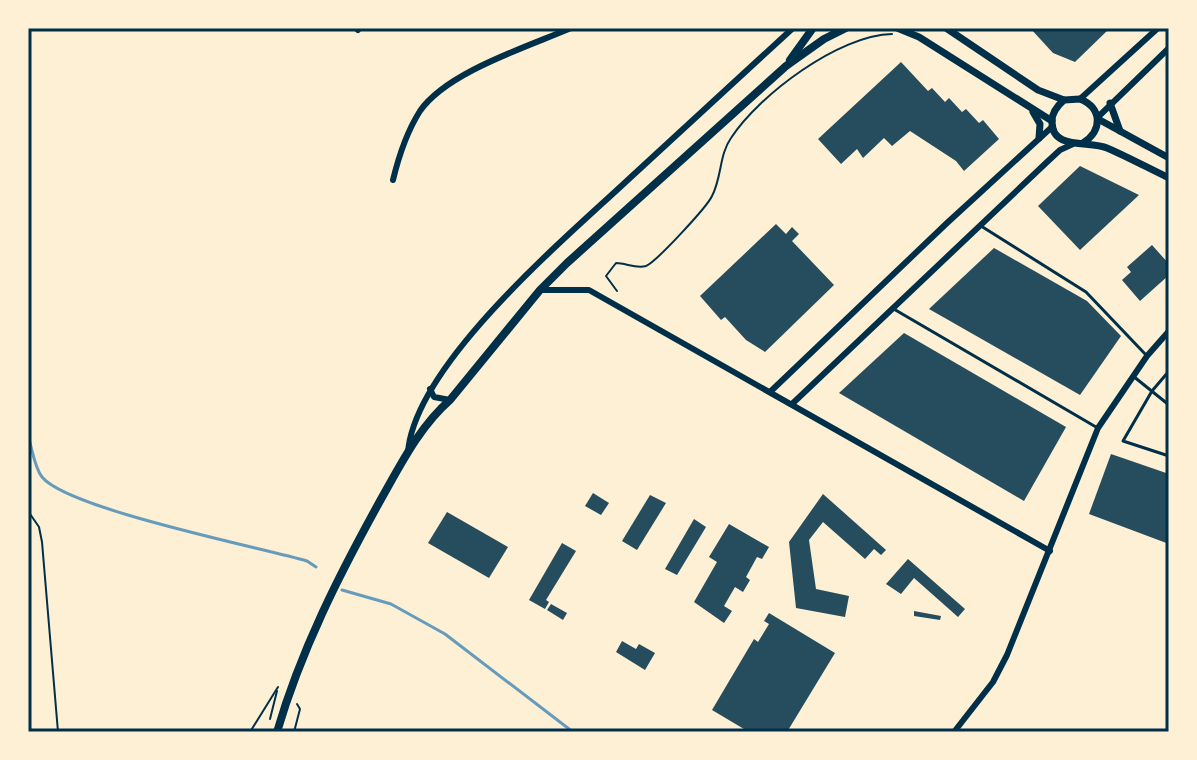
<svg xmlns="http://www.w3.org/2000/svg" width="1197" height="760" viewBox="0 0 1197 760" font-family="'Libre Baskerville',serif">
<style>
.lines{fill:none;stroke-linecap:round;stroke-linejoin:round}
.stream{stroke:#669bbc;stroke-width:3}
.building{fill:#264d5e}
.path{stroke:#003049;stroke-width:2}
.service{stroke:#003049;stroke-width:3}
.minor{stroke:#003049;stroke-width:6}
.tertiary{stroke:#003049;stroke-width:7}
.secondary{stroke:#003049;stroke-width:8}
.neatline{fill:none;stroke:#003049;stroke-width:3}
</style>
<rect width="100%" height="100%" fill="#fdf0d5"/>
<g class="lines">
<g class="stream">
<path d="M 28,436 C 32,447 34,467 42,477 C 68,509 258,547 307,561 L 316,567"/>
<polyline points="342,590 391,604 445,634 573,732"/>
</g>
</g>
<g class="building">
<polygon points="1030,28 1110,28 1075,62 1053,53"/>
<polygon points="901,62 928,91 932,88 945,102 949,98 962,112 966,109 979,123 983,120 999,139 964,171 956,161 910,131 892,146 884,138 863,158 857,149 841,164 818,139"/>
<polygon points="1080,166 1139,195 1080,250 1038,206"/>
<polygon points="776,224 786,234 792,227 799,234 792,241 834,285 765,352 746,340 725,317 721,320 700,296"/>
<polygon points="1152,245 1169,264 1169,275 1140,301 1122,280 1131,272 1127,267"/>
<polygon points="994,248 1087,301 1121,336 1080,395 929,309"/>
<polygon points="904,333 1066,427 1024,501 839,393"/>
<polygon points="1111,454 1169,474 1169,544 1089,514"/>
<polygon points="593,493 609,503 601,515 585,506"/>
<polygon points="823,494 886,550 881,555 874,549 865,559 823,522 809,540 816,589 849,596 845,617 796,608 789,542"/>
<polygon points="650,495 666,503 637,550 622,541"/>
<polygon points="447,512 508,547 489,578 428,543"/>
<polygon points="694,519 706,527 677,575 665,569"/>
<polygon points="729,524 769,547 762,559 757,557 746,577 750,580 743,592 735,587 724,606 732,611 724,623 694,602 717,562 709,557"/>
<polygon points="562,543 576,551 546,600 549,602 545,609 529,600"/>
<polygon points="908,559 965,609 958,617 914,578 901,594 886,584"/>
<polygon points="551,604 567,613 563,620 547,610"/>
<polygon points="914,611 941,616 940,620 914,616"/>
<polygon points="769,613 835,653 787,732 749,732 712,710 754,639 758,642 769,624 764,621"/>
<polygon points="622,641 636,649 639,644 655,653 645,670 616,652"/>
</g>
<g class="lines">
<g class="path">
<path d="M 617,291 L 606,276 L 616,263 C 626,263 636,269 646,266 C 656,262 707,207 712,196 C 722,177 719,155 731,138 C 759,95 839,35 892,34"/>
<polyline points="28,511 39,527 42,542 58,732"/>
<polyline points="270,719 277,691"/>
<polyline points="28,729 39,732"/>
<polyline points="250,732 278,687"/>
<polyline points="294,732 300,709 297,704"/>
</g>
<g class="service">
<polyline points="981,226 1086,292 1147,356"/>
<polyline points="892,308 1096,427"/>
<polyline points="1169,371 1152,391 1123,441 1169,456"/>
<polyline points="1133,376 1169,405"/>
</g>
<g class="minor">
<polyline points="358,30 359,28"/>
<polyline points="1080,99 1158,28"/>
<polyline points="1098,117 1169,48"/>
<path d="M 393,180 C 399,155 406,133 420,111 C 447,72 527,47 571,28"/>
<polyline points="540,290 589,290 1050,551"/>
<polyline points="430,389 434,397 450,400"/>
<polyline points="770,392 947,223 1053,126"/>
<polyline points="792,404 1047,162 1060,150 1073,144"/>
<path d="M 408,452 C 415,364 567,237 631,177 C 685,128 739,78 793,28"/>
<polyline points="954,732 993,682 1007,655 1098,428 1147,356 1169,331"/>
</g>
<g class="tertiary">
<polyline points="897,28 919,37 1052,121"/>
<polyline points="946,28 1038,90 1064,100"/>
<polyline points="1110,103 1120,131"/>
<polyline points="1033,112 1040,124 1039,138"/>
<polyline points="1098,119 1169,158"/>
<path d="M 1083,143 C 1103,130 1102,108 1080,99 L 1064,100 C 1057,106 1052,112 1052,121 C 1051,151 1090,140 1107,148 C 1128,157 1148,168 1169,178"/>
</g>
<g class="secondary">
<polyline points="790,60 813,28"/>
<path d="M 277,732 C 301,650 339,575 380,501 C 400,466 419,427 450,400 L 540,290 L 567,263 L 786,66 L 824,39 L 846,28"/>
</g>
</g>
<rect width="1197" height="760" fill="none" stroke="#fdf0d5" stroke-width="60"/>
<rect x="30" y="30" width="1137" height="700" class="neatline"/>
</svg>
